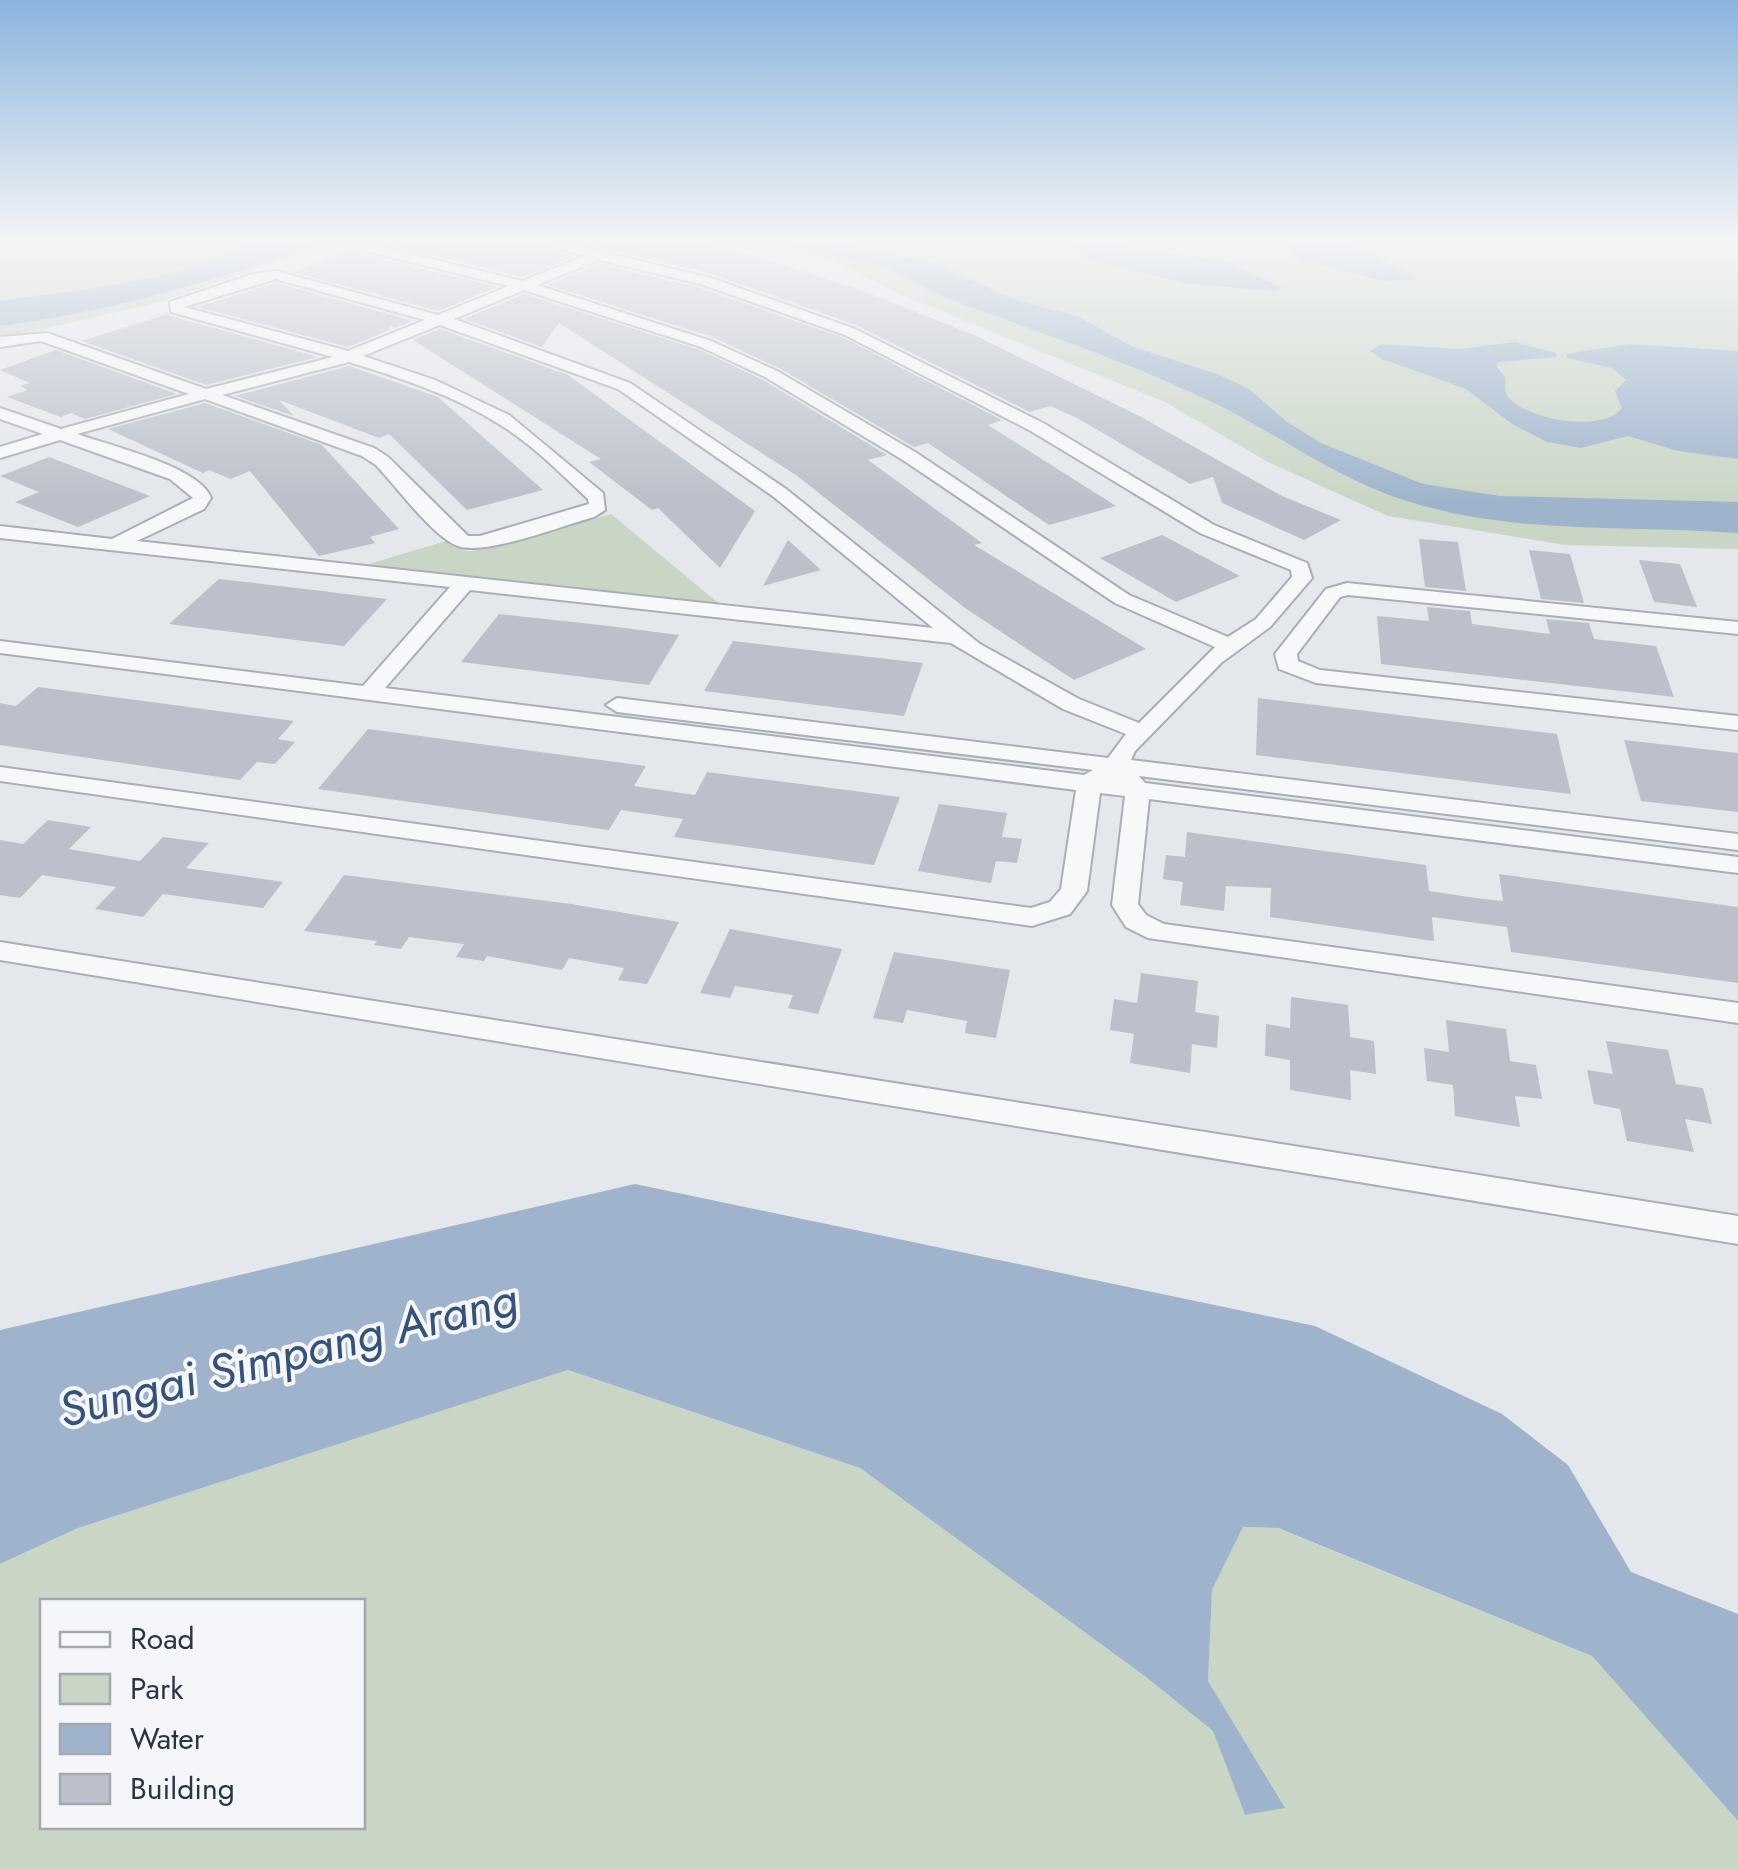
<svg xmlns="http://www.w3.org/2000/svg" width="1738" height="1869" viewBox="0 0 1738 1869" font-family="Jost,sans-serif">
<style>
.green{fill:#c9d6c5;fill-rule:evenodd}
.water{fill:#9fb4cc}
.building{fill:#bbc0ca}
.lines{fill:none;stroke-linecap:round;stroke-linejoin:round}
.street-casing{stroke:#a9aeb7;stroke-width:4}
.street{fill:#f7f8fa;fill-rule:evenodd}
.labels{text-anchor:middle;stroke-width:8;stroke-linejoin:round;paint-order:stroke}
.near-water-label{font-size:48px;font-style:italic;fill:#34527a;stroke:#f4f6f9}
</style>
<rect width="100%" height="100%" fill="#e4e7ec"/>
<g class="green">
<polygon points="0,239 342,239 160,302 0,339"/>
<polygon points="726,239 1738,239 1738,549 1565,545 1388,516 1268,462 1165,402 897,293 833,261"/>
<polygon points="611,514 722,606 362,566 446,541 466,551 480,550"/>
<path d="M 568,1370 L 860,1468 L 1146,1677 L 1213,1731 L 1245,1815 L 1284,1808 L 1208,1681 L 1212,1590 L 1243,1527 L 1277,1528 L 1592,1656 L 1738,1821 L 1738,1869 L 0,1869 L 0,1564 L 78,1528 ZM 42,1602 L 362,1602 L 362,1826 L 42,1826 Z"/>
</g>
<g class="water">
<path d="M 253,239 L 330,239 C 223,280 114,311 0,326 L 0,301 C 70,290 196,281 253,239 Z"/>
<path d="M 763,239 L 818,239 L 938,264 L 1014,300 L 1077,316 L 1133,347 L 1217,374 L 1249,389 L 1287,422 L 1321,443 L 1423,484 L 1500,496 L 1738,502 L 1738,533 C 1629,525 1512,535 1407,501 C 1336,479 1277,433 1212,402 C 1123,359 1028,329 936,294 L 884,267 Z"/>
<polygon points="1064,239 1105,239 1130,249 1227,261 1282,288 1276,291 1188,284 1102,263 1087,257"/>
<polygon points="1287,239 1336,239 1401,268 1415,279 1382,281 1300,260 1291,256"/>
<path d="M 1515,342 L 1556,353 L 1557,357 L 1499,362 L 1496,366 L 1505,377 C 1506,386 1503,392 1510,399 C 1530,420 1603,433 1622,408 L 1615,391 L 1626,380 L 1612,368 L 1567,358 L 1567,354 L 1630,344 L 1738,351 L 1738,459 L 1678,451 L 1628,436 L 1581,448 L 1547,442 L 1512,424 L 1466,389 L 1382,359 L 1370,351 L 1382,344 L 1460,349 Z"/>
<polygon points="635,1184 1315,1326 1502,1414 1568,1465 1631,1572 1738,1614 1738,1821 1592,1656 1278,1528 1243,1527 1212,1590 1208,1681 1285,1808 1245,1815 1213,1731 1146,1677 860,1468 568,1370 78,1528 0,1564 0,1330"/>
</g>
<g class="building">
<polygon points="385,239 520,239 573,257 522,277 377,242"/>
<polygon points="564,239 681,239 759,257 868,293 974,335 1141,417 1282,496 1341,520 1304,540 1222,503 1213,477 1190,484 1077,418 1050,406 1030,412 856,325 712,274"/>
<polygon points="351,251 352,252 497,287 438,311 293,272"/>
<polygon points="599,264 700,288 844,338 1002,420 988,425 1116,506 1049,525 928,443 914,447 779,368 712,337 548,285"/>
<polygon points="276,283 413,321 394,328 391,326 387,331 348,347 198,307"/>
<polygon points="524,294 700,350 763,380 887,455 868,460 982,543 974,545 1146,649 1074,680 965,608 796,475 559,323 542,347 464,319"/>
<polygon points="168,314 170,316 318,357 206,385 82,341"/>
<polygon points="440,329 568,375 755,511 720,568 658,508 652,510 589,462 601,459 413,340"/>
<polygon points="56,350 177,394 85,419 71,413 61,417 7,397 28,390 20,386 30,383 0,370"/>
<polygon points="349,366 438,397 543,490 467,510 389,434 379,438 279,400 294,416 235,396"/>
<polygon points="205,403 322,445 399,529 370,537 375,543 319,556 250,471 231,479 209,470 203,473 108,429"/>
<polygon points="49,457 150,496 78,527 15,502 39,492 0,476"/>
<polygon points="1162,535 1240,576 1176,602 1100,558"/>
<polygon points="1419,539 1458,542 1466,591 1425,587"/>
<polygon points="788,540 821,570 763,586"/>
<polygon points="1529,550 1570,554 1584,603 1541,599"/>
<polygon points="1639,560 1680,564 1697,607 1654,602"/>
<polygon points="219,579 322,591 387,599 344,646 169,624"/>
<polygon points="1427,607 1470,611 1472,624 1533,632 1550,634 1546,619 1589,623 1594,639 1656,646 1674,697 1381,664 1377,616 1429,621"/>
<polygon points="499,614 609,626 679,635 649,685 461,662"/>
<polygon points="733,641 844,654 923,663 904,716 704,691"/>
<polygon points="38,687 294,721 278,739 295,742 275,764 257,762 240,780 0,745 0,703 16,706"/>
<polygon points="1258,698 1557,734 1571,794 1256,755"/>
<polygon points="368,729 646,766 634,786 695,795 707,772 900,797 874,865 674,837 683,819 621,810 609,830 318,789"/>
<polygon points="1624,740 1738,753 1738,812 1641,801"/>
<polygon points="939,804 1007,813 1002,837 1022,839 1017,863 996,861 991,883 918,871"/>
<polygon points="48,820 91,827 69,849 140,861 163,837 209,843 186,868 283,882 263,908 163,894 143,917 95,909 116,887 42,875 20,898 0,895 0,840 23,844"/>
<polygon points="1187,832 1426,865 1429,891 1483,899 1503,901 1499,874 1738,907 1738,983 1511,952 1507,927 1454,920 1432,917 1434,941 1270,917 1271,888 1226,886 1224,911 1180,905 1183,882 1163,879 1166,855 1185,857"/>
<polygon points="344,875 571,904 679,922 647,984 618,980 624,968 569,958 562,970 487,956 484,961 456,957 464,944 409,937 401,949 374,945 377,941 304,931"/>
<polygon points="730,929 842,949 818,1014 788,1008 793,995 735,986 730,998 700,993"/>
<polygon points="894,952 1010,970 996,1038 965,1033 967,1021 907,1010 903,1023 873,1018"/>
<polygon points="1141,973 1198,981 1195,1012 1219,1016 1217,1048 1192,1044 1190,1073 1130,1063 1134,1034 1110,1030 1114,999 1137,1003"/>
<polygon points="1291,997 1348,1005 1350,1037 1374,1041 1376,1074 1350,1070 1351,1100 1290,1090 1290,1060 1265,1056 1266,1024 1290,1028"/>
<polygon points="1446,1020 1506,1029 1510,1061 1536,1065 1542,1099 1515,1096 1520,1127 1455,1116 1453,1085 1427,1081 1424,1048 1449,1052"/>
<polygon points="1606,1041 1668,1050 1676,1084 1703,1088 1712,1124 1685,1119 1694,1152 1627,1141 1620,1109 1594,1104 1587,1070 1613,1074"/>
</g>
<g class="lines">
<g class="street-casing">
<g id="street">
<path d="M 352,239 L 364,239 L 365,243 L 522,281 L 585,256 L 524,239 L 547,239 L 711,278 L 855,329 L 1043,423 L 1214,525 L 1307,563 L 1312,578 L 1270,627 L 1221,663 L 1135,751 L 1131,760 L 1738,834 L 1738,850 L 1139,776 L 1145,783 L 1738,857 L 1738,873 L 1149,799 L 1138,904 L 1146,915 L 1164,924 L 1738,1003 L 1738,1023 L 1148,938 L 1126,927 L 1112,905 L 1125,796 L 1100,793 L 1087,891 L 1070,914 L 1032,926 L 0,781 L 0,767 L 1031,908 L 1050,902 L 1061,889 L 1076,790 L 0,653 L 0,641 L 363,686 L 450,587 L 0,538 L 0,526 L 112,539 L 193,498 L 170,479 L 60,440 L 0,458 L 0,447 L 43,434 L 0,419 L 0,408 L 61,429 L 189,394 L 41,341 L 0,347 L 0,337 L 47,333 L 206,389 L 333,357 L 171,312 L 170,302 L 253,274 L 276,271 L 438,315 L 509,286 L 353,248 ZM 599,260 L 701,284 L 845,335 L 1031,431 L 1200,533 L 1291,570 L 1292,577 L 1256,619 L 1228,637 L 1129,595 L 915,452 L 777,371 L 711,341 L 537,285 ZM 276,279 L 425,320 L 348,351 L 184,307 ZM 524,290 L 701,347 L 765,377 L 903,460 L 1115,603 L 1215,647 L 1139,723 L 1079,699 L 980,644 L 786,489 L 630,383 L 454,319 ZM 440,325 L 618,389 L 774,497 L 933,628 L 137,541 L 204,509 L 211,498 C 201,467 108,445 77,434 L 205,399 L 362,456 L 376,465 C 395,485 434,538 458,546 C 486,556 564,525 594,517 L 605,510 L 603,493 L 509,415 L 435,380 L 363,356 ZM 349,362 C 401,378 453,395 499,424 C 532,444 560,473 588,499 L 589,504 L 480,536 L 468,536 L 388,457 L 374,448 L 222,395 ZM 470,590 L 951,643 L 1063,709 L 1126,734 L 1108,758 L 617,698 L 606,705 L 617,712 L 1093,770 L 1084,775 L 385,688 Z"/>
<polygon points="1347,583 1738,622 1738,634 1348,595 1340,597 1297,654 1298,661 1320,670 1738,716 1738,730 1316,683 1279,669 1275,654 1326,589"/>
<polygon points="0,942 1738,1216 1738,1244 0,960"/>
</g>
</g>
<use href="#street" class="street"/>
</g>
<linearGradient id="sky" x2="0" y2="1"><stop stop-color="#8bb4dd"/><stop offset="0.48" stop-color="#f3f4f6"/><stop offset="1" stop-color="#f3f4f6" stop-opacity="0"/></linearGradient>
<rect width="1738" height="501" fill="url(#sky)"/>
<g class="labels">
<g class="near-water-label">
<text transform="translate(288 1354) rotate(-14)" y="17">Sungai Simpang Arang</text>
</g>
</g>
<rect x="40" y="1599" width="325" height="230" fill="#f4f6f9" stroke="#a4a8b1" stroke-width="2.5"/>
<rect x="60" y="1632" width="50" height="15" fill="#f7f8fa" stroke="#a4a8b1" stroke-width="2.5"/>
<text x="130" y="1649" font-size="30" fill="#2b3445">Road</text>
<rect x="60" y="1674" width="50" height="30" fill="#c9d6c5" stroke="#a4a8b1" stroke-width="2.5"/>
<text x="130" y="1699" font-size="30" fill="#2b3445">Park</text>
<rect x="60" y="1724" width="50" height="30" fill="#9fb4cc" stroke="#a4a8b1" stroke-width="2.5"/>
<text x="130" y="1749" font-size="30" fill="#2b3445">Water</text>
<rect x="60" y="1774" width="50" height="30" fill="#bbc0ca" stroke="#a4a8b1" stroke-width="2.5"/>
<text x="130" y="1799" font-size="30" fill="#2b3445">Building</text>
</svg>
